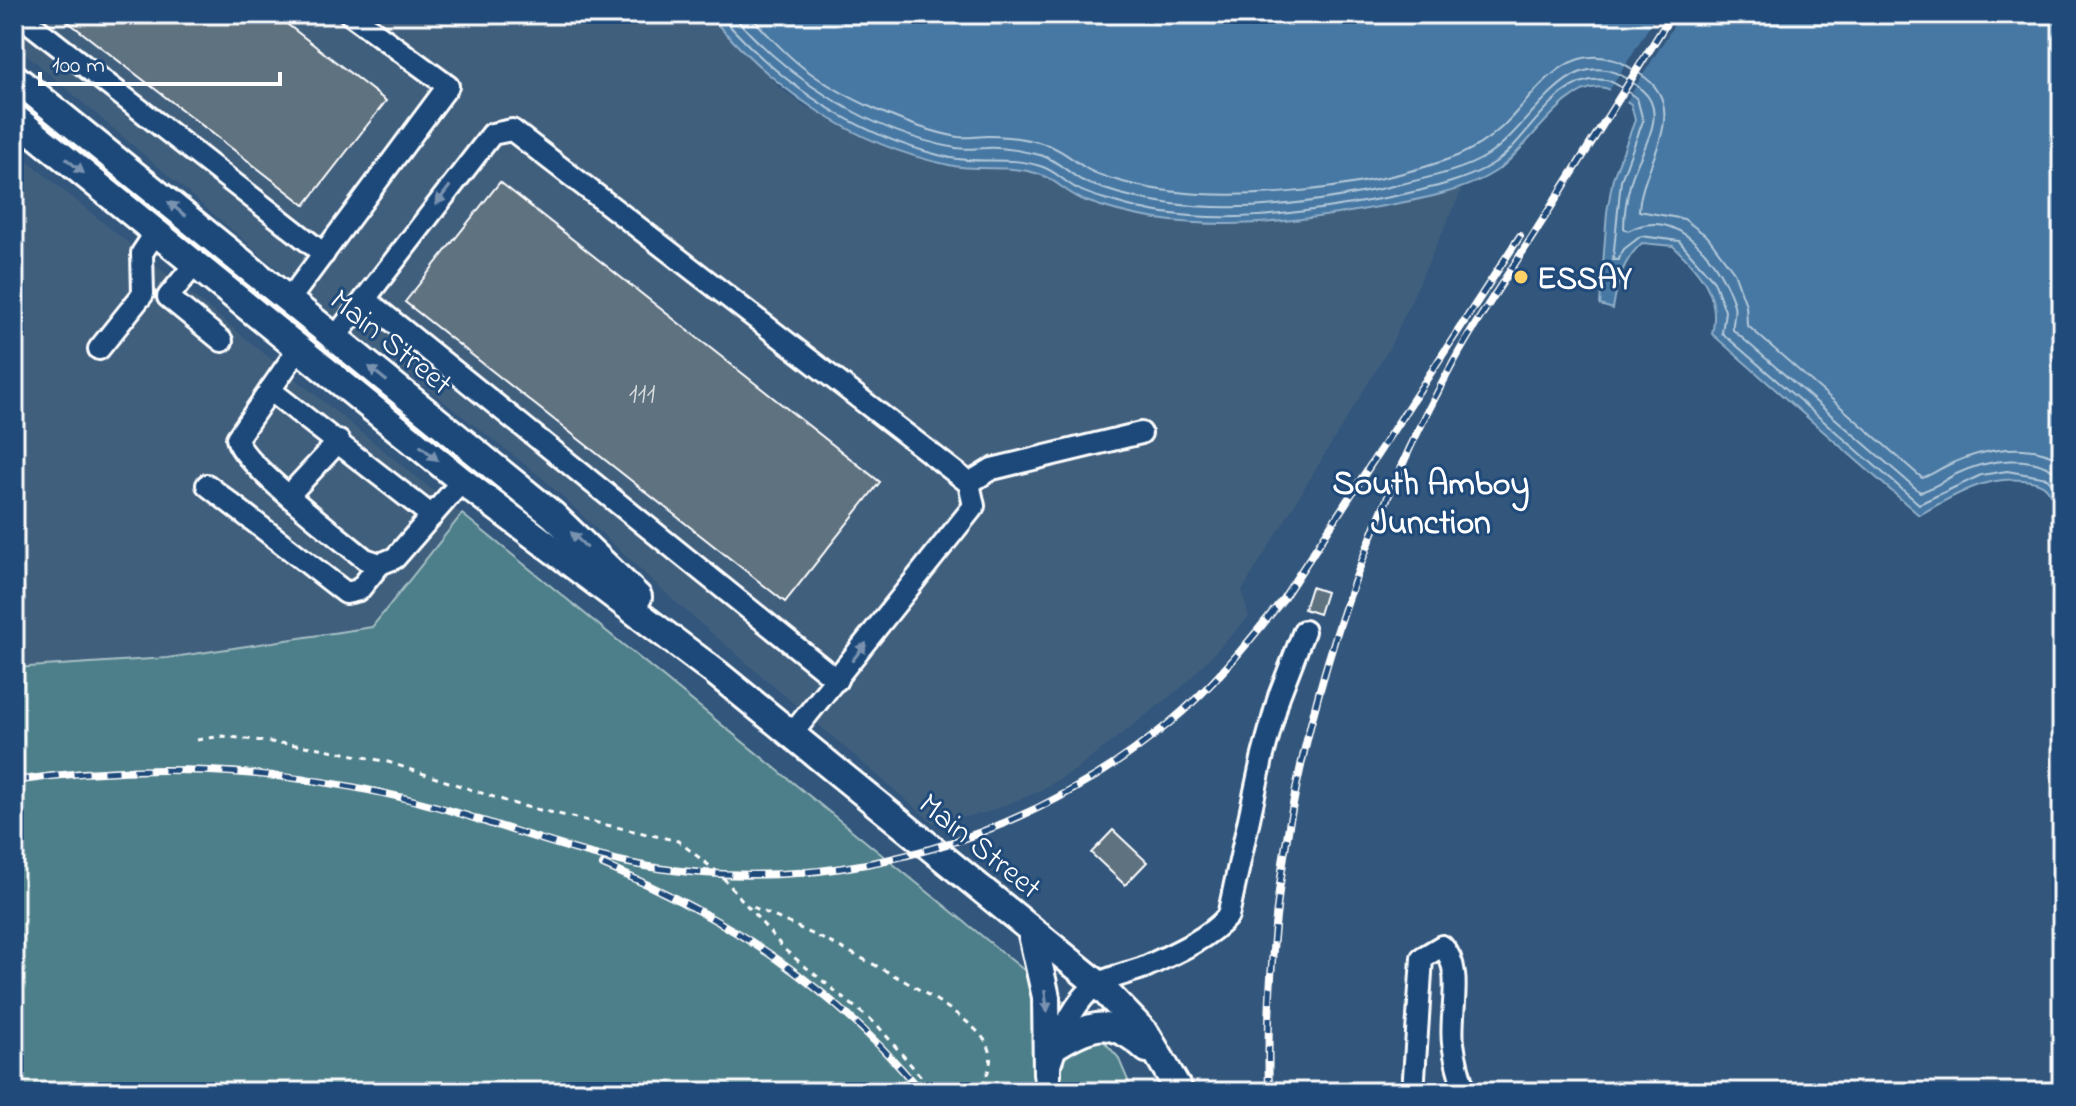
<svg xmlns="http://www.w3.org/2000/svg" width="2076" height="1106" viewBox="0 0 2076 1106" font-family="'Indie Flower',sans-serif">
<style>
.built{fill:#405e7d}
.green{fill:#4e7f8a;stroke:#a6bfc4;stroke-width:2}
.water{fill:#4678a3;stroke:#90aec8;stroke-width:2}
.pier{fill:#32567c}
.lines{fill:none;stroke-linecap:round;stroke-linejoin:round}
.shore{stroke:#b5c9da;stroke-width:2}
.building{fill:#5f7280;stroke:#fff;stroke-width:2}
.minor-casing{stroke:#fff;stroke-width:26}
.major-casing{stroke:#fff;stroke-width:32}
.path{stroke:#fff;stroke-width:3;stroke-dasharray:6 6;stroke-linecap:butt}
.minor{stroke:#1f4a7a;stroke-width:20}
.major{stroke:#1f4a7a;stroke-width:26}
.rail-casing{stroke:#fff;stroke-width:8}
.rail{stroke:#1f4a7a;stroke-width:5;stroke-dasharray:15;stroke-linecap:butt}
.oneway{fill:#7992af}
.poi-dot{fill:#ffd166;stroke:#1f4a7a;stroke-width:3}
.labels{text-anchor:middle;stroke-width:6;stroke-linejoin:round;paint-order:stroke}
.number-label{font-size:28px;fill:#d7dcdf}
.poi-label{font-size:32px;font-weight:bold;fill:#fff;stroke:#1f4a7a;text-anchor:start}
.street-label{font-size:32px;fill:#fff;stroke:#1f4a7a}
.neighbourhood-label{font-size:34px;font-weight:bold;fill:#fff;stroke:#1f4a7a}
</style>
<rect width="100%" height="100%" fill="#32567c"/>
<filter id="ink" filterUnits="userSpaceOnUse"><feTurbulence type="fractalNoise" baseFrequency=".0125" numOctaves="2"/><feDisplacementMap in="SourceGraphic" scale="16" xChannelSelector="R" yChannelSelector="G"/><feConvolveMatrix kernelMatrix="1 2 1 2 8 2 1 2 1" color-interpolation-filters="sRGB"/></filter>
<g filter="url(#ink)">
<g class="built">
<polygon points="14,14 708,14 779,87 803,105 882,142 947,165 1011,167 1039,174 1062,188 1159,220 1200,225 1284,222 1401,203 1464,185 1390,347 1242,591 1249,617 1182,687 1077,769 1036,793 985,813 933,823 674,601 541,477 335,318 14,44"/>
<polygon points="14,150 462,514 372,627 167,658 14,668"/>
</g>
<polygon class="green" points="462,514 1083,1018 1118,1057 1133,1092 14,1092 14,668 167,658 372,627"/>
<path class="water" d="M 708,14 L 2062,14 L 2062,533 C 2058,520 2056,504 2049,492 C 2044,482 2032,481 2022,480 C 1983,476 1952,497 1919,515 L 1712,334 C 1721,296 1701,272 1673,246 L 1642,243 C 1622,261 1617,283 1613,309 L 1600,305 L 1607,212 L 1613,178 L 1635,120 L 1631,104 C 1624,100 1614,90 1605,88 C 1567,79 1528,149 1499,169 C 1465,193 1412,201 1372,208 C 1277,226 1178,235 1086,201 C 1068,195 1057,180 1039,174 C 1009,164 979,172 949,165 C 849,144 774,89 708,14 Z"/>
<polygon class="pier" points="1657,14 1681,14 1626,102 1609,91"/>
<g class="lines">
<g class="shore">
<path d="M 719,14 C 781,85 857,137 951,158 C 980,164 1010,156 1040,166 C 1055,170 1063,181 1076,188 C 1088,195 1102,198 1115,202 C 1204,230 1301,214 1390,197 C 1423,190 1465,182 1494,163 C 1530,140 1555,73 1606,80 C 1616,82 1629,93 1637,98 L 1643,121 L 1621,180 L 1613,260 L 1618,260 L 1624,249 L 1641,236 L 1679,241 L 1714,281 L 1725,311 L 1722,333 L 1919,504 L 1981,475 L 2007,471 L 2047,478 L 2056,487 L 2062,506"/>
<path d="M 732,14 C 789,80 869,132 956,148 C 967,150 976,148 986,148 C 1004,147 1022,151 1040,155 C 1057,160 1066,171 1081,180 C 1093,186 1108,190 1121,194 C 1209,218 1309,206 1397,185 C 1426,178 1463,171 1488,155 C 1537,123 1573,26 1643,91 C 1670,115 1638,154 1631,181 C 1627,196 1624,213 1624,228 L 1628,231 C 1677,203 1722,264 1734,305 C 1736,313 1732,322 1733,330 L 1920,492 C 1932,489 1943,481 1954,475 C 1985,460 2036,450 2062,479"/>
<path d="M 748,14 C 765,31 781,50 800,65 C 838,96 910,128 958,137 C 969,138 978,136 988,136 C 1008,136 1029,139 1048,145 C 1062,150 1072,159 1084,167 C 1095,175 1110,178 1123,182 C 1216,208 1367,191 1457,156 C 1474,149 1488,140 1502,127 C 1533,98 1562,43 1614,60 C 1623,62 1632,69 1640,74 C 1695,108 1640,166 1639,211 L 1684,219 L 1708,237 L 1734,272 L 1746,305 L 1747,325 L 1922,478 C 1932,475 1941,468 1950,464 C 1983,449 2030,440 2062,461"/>
</g>
</g>
<g class="building">
<polygon points="58,14 274,14 386,101 305,205"/>
<polygon points="500,182 880,482 785,602 405,302"/>
<polygon points="1311,587 1326,592 1319,614 1304,609"/>
<polygon points="1113,830 1147,862 1125,885 1091,853"/>
</g>
<g class="lines">
<g class="minor-casing">
<g id="minor">
<polyline points="18,14 324,254"/>
<polyline points="195,264 168,297 222,341"/>
<polyline points="365,299 837,680"/>
<polyline points="289,300 448,86 350,14"/>
<polyline points="334,339 492,134 512,130 969,483 974,506 792,734"/>
<path d="M 299,348 L 237,438 C 239,461 342,540 365,559 L 380,564 L 395,558 L 462,481"/>
<polyline points="99,349 143,294 142,253 156,232"/>
<polyline points="270,390 432,516"/>
<polyline points="969,483 992,469 1141,433"/>
<polyline points="207,485 346,593 359,590 380,564"/>
<polyline points="289,495 339,441"/>
<path d="M 1045,1092 C 1048,1060 1070,1002 1098,984 C 1112,976 1130,973 1145,967 C 1173,954 1208,939 1228,916 L 1262,759 L 1279,696 L 1304,631"/>
<path d="M 1413,1092 L 1422,958 L 1442,946 C 1465,969 1449,1013 1453,1043 C 1455,1059 1460,1077 1465,1092"/>
</g>
</g>
<g class="major-casing">
<g id="major">
<polyline points="14,77 553,515 638,597"/>
<polyline points="14,117 462,481 715,672 1098,984 1146,1034 1180,1092"/>
<polyline points="1031,930 1046,997 1047,1074"/>
<path d="M 1058,1044 C 1094,1022 1113,1018 1147,1049"/>
</g>
</g>
<g class="path">
<polyline points="197,740 222,736 320,748 388,762 518,805 678,841 720,874 785,950 878,1026 934,1092"/>
<path d="M 753,907 C 796,926 981,1008 990,1051 C 993,1064 985,1081 979,1092"/>
</g>
<use href="#minor" class="minor"/>
<use href="#major" class="major"/>
<g class="rail-casing">
<g id="rail">
<path d="M 14,781 C 170,758 345,771 494,825"/>
<path d="M 483,821 C 542,839 602,861 664,869 C 844,893 1029,839 1168,724 C 1212,688 1248,643 1283,599 L 1520,236"/>
<path d="M 603,865 C 727,917 835,987 921,1092"/>
<path d="M 1269,1092 C 1262,844 1329,596 1445,378 C 1471,328 1504,281 1534,234 C 1580,161 1626,87 1672,14"/>
</g>
</g>
<use href="#rail" class="rail"/>
</g>
<defs><path id="oneway-solid" d="M-6-.8H1V-3.2L6.5 0L1 3.2V.8H-6Z" transform="scale(2)"/></defs>
<g class="oneway">
<use href="#oneway-solid" transform="translate(75 166) rotate(39)"/>
<use href="#oneway-solid" transform="translate(443 195) rotate(127)"/>
<use href="#oneway-solid" transform="translate(177 209) rotate(-141)"/>
<use href="#oneway-solid" transform="translate(378 374) rotate(-141)"/>
<use href="#oneway-solid" transform="translate(429 453) rotate(39)"/>
<use href="#oneway-solid" transform="translate(579 540) rotate(-136)"/>
<use href="#oneway-solid" transform="translate(859 652) rotate(-52)"/>
<use href="#oneway-solid" transform="translate(1046 1001) rotate(84)"/>
</g>
</g>
<circle class="poi-dot" cx="1521" cy="277" r="8"/>
<g class="labels">
<g class="number-label">
<text x="642" y="402">111</text>
</g>
<g class="poi-label">
<text x="1537" y="288">ESSAY</text>
</g>
<g class="street-label">
<text transform="translate(392 341) rotate(39)" y="11">Main Street</text>
<text transform="translate(981 845) rotate(39)" y="11">Main Street</text>
</g>
<g class="neighbourhood-label">
<text x="1431" y="494">South Amboy<tspan x="1431" dy="39">Junction</tspan></text>
</g>
</g>
<rect width="2076" height="1106" fill="none" stroke="#1f4a7a" stroke-width="48"/>
<rect x="24" y="24" width="2028" height="1058" fill="none" stroke="#fff" stroke-width="3" filter="url(#ink)"/>
<path d="M40 72v12h240v-12" fill="none" stroke="#ffffff" stroke-width="4"/>
<text x="52" y="72" font-size="24" fill="#ffffff" stroke="#1f4a7a" stroke-width="6" paint-order="stroke">100 m</text>
</svg>
